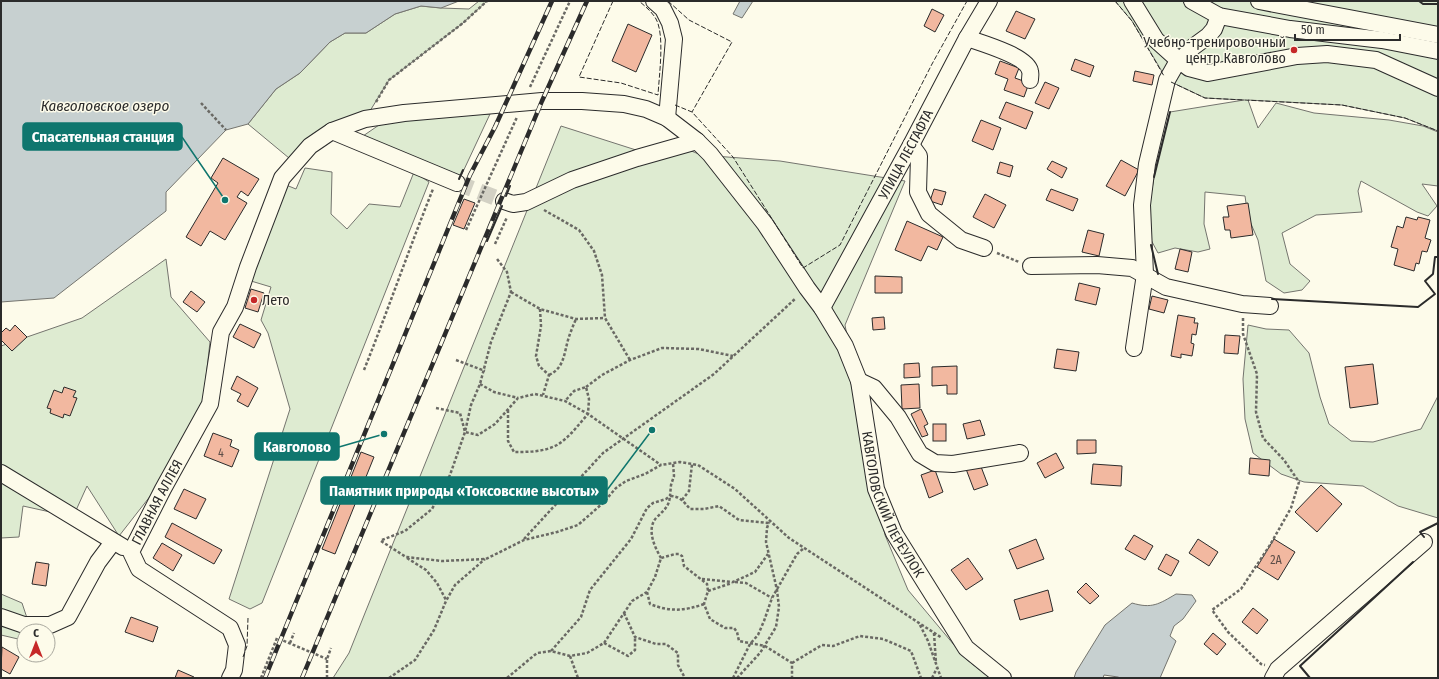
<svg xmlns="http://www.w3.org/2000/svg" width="1439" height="679" viewBox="0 0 1439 679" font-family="'Fira Sans Condensed',sans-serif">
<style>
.green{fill:#deebd1;stroke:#74746e}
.water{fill:#c7d0d0;stroke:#74746e}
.building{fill:#f2b8a0;stroke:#2b2b2b}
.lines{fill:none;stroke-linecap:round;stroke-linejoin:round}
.minor-tunnel{stroke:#d3d1c4;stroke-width:16;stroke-dasharray:16 8;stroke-linecap:butt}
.minor-casing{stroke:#2b2b2b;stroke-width:18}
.path{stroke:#6a6964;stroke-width:2.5;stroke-dasharray:3 2;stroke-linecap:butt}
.minor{stroke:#fdfbea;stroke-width:16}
.rail-casing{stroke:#2b2b2b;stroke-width:4.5}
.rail{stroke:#fdfbea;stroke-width:3;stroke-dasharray:9;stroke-linecap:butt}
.fence{stroke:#2b2b2b;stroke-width:1;stroke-dasharray:5 2;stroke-linecap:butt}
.wall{stroke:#2b2b2b;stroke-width:2}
.poi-dot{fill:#c62828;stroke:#fdfbea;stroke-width:1.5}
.labels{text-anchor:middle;stroke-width:3;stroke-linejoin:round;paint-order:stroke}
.number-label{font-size:12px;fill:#5d4e48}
.poi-label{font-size:14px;fill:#2b2b2b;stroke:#fdfbea;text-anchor:end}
.street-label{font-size:14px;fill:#2b2b2b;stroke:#fdfbea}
.water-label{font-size:15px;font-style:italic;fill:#2b2b2b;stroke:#fdfbea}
.leader{fill:none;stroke:#0f766e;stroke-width:1.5}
.callout-dot{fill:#0f766e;stroke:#fdfbea;stroke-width:1.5}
.callout{fill:#0f766e;stroke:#0f766e;stroke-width:1.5}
.callout-label{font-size:15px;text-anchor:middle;font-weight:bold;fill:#fff}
</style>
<rect width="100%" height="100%" fill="#fdfbea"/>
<g class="green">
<polygon points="479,1 487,1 463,23 389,80 365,119 295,163 248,124 276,89 300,73 330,42 345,33 366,33 395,14 421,6 441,8 469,9"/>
<polygon points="1115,1 1438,1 1438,131 1405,118 1342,105 1248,100 1258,128 1276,103 1314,113 1389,120 1423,126 1438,132 1438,186 1422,184 1437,206 1428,216 1417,212 1361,181 1358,191 1362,212 1316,215 1282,233 1290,264 1310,281 1302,290 1284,293 1266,281 1258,240 1248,217 1245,196 1205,192 1204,224 1210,249 1198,252 1175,248 1158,253 1150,238 1149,205 1156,167 1170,112 1244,100 1205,98 1167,80 1132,21"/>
<polygon points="482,114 490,114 461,176 363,136 379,125 406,119"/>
<polygon points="561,126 636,150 689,150 701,155 780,161 905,181 845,325 885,535 908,590 965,658 990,678 333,678 349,653 365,613"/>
<polygon points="305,168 332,172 331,214 347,229 369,204 400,207 414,172 429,182 262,603 250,609 229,599 290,409 268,333 261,320 271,287 251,281 286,185 296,189"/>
<polygon points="166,259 171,297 210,342 203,404 155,490 119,536 87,486 73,517 23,506 19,537 1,538 1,346 82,318"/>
<polygon points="1248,325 1266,329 1289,330 1309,353 1320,397 1329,424 1351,441 1373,442 1421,429 1438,396 1438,518 1398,506 1363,486 1304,482 1281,474 1253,453 1245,419 1243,379"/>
<polygon points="1,594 22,603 29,624 18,639 1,635"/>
</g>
<g class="water">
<polygon points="1,1 459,1 441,8 421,6 395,14 366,33 345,33 330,42 300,73 276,89 248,124 226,130 166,192 166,211 54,298 1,302"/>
<polygon points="740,1 753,1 742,18 733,14"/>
<path d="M 1176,594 L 1192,595 L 1196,601 L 1183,619 L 1174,626 L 1170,636 L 1176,641 L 1160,678 L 1120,678 L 1118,677 L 1104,675 L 1103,678 L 1074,678 L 1076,672 L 1105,625 L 1132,603 C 1152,609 1159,604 1176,594 Z"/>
</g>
<g class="building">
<polygon points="932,9 944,15 935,32 924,26"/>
<polygon points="1016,11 1035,19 1025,39 1006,31"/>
<polygon points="628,24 652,35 636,72 612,61"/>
<polygon points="1075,59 1094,66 1090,77 1071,70"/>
<polygon points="1000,61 1019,68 1015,78 1029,83 1024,97 1004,90 1008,79 995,74"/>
<polygon points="1135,71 1154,75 1152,85 1133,81"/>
<polygon points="1045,82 1059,88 1049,109 1035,103"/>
<polygon points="1006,102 1033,112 1026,129 999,118"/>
<polygon points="981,120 1001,128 993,150 972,141"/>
<polygon points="223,158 259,179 248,196 241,191 237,197 247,203 225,240 210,231 201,246 186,237 218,183 211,178"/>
<polygon points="1121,160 1139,170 1125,196 1106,186"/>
<polygon points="1052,161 1067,168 1062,178 1047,169"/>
<polygon points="1000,162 1013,166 1010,177 997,173"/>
<polygon points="934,189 946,192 942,205 930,201"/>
<polygon points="1051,189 1078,199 1073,211 1046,200"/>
<polygon points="985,194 1006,205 994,228 973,217"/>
<polygon points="464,199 475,203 464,229 453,225"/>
<polygon points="1248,203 1253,235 1231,238 1230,230 1225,230 1223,217 1229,217 1227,206"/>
<polygon points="1406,217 1417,220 1418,217 1430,220 1425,238 1431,240 1427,252 1422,251 1419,264 1416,263 1414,271 1394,265 1398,249 1391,247 1397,226 1403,228"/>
<polygon points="907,221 943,237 937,250 928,246 921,261 895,250"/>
<polygon points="1088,230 1104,234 1099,256 1082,252"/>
<polygon points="1180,249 1192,252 1188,272 1175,269"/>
<polygon points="875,276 902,277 902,293 875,293"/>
<polygon points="1079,283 1100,288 1096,305 1075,300"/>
<polygon points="251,289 264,293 258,312 245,308"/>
<polygon points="191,291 205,302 197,312 183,302"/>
<polygon points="1152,296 1168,300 1164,313 1149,309"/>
<polygon points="1178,315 1195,318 1194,323 1198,323 1196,335 1192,334 1191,343 1194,344 1192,356 1181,354 1181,358 1171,356"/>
<polygon points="884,317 885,329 873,330 872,318"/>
<polygon points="240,324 261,334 254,348 233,337"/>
<polygon points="15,325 27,337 12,351 1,340 1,333 6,328 10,331"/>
<polygon points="1225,335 1240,336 1238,354 1224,353"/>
<polygon points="1057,349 1079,352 1076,371 1054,368"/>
<polygon points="919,363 920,377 904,378 904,364"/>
<polygon points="1373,364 1378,404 1350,408 1345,367"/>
<polygon points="957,366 957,394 947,394 947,385 932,386 932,367"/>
<polygon points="237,376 258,388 248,407 237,401 241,394 231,389"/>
<polygon points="919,384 920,408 902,409 901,385"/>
<polygon points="64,387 76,391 73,397 77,398 70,416 64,414 63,418 50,413 51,409 47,408 54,390 62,393"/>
<polygon points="921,409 928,424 924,426 928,435 922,437 911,414"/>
<polygon points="980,420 985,435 967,439 963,424"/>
<rect x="933" y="424" width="13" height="17"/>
<polygon points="213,433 232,440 230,446 239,450 232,467 204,456"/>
<polygon points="1077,440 1096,440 1096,453 1077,454"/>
<polygon points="361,452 374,457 335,554 322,549"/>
<polygon points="1056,453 1064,468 1045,478 1037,463"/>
<polygon points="1250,458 1270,460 1269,476 1249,474"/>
<polygon points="980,464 988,485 974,490 966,469"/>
<polygon points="1093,464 1122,466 1121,486 1091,484"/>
<polygon points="935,470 943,492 929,498 921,475"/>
<polygon points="1321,485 1342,504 1317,532 1295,512"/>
<polygon points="184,489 206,499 196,519 174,509"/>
<polygon points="172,523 222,550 214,564 165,537"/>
<polygon points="1134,535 1153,546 1145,560 1125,549"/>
<polygon points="1036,539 1044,559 1017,569 1009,550"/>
<polygon points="1198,539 1218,552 1209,566 1189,553"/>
<polygon points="1274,539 1295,552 1278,580 1257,567"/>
<polygon points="162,543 182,555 173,571 153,558"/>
<polygon points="1166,554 1179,561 1171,576 1158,569"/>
<polygon points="968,558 983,579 966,590 951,570"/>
<polygon points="36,562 49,564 46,586 32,584"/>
<polygon points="1086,583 1099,596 1090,604 1077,592"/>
<polygon points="1048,590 1053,611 1020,620 1014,600"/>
<polygon points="1253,608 1268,620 1257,634 1242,622"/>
<polygon points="131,617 158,627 153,642 125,632"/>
<polygon points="1213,633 1226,644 1217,655 1204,644"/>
<polygon points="2,647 19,657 10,674 1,669"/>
<polygon points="178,670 194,677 193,678 175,678"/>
</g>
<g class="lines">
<polyline class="minor-tunnel" points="457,183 504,201"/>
<g class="minor-casing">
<g id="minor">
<polyline points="654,1 663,9 670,23 674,39 667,118"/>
<polyline points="1132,1 1156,40 1176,58 1189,68 1208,73 1297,56 1327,54 1376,60 1438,88"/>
<polyline points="1192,1 1219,16 1290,29 1382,40 1438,51"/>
<polyline points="1259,1 1438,35"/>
<path d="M 967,38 C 981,43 1027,56 1030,71 C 1031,73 1030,77 1030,80"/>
<polyline points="332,131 457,183"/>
<polyline points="911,145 919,156 918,192 929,214 961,240 984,248"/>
<polyline points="504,201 513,204 526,202 572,180 637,158 697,141"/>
<polyline points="1031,266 1097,265 1132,268 1166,287 1242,304 1270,306"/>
<path id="s1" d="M 822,308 L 911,145 L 967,38 L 989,1"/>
<polyline points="1134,348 1145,274 1142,205 1147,164 1167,80 1175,66 1193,47 1208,36 1214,29 1219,16"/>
<polyline points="859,381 874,388 898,417 920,454 935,463 953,464 1020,453"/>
<polyline points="1,473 123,547"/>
<polyline points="1,617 24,625 50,625 68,617 98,562 113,542"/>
<path id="s2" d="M 230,678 L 234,670 L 237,645 L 230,628 L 139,569 L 131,552 L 163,489 L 210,404 L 221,332 L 235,307 L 248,267 L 282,178 L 310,146 L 332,131 L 365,119 L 404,113 L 542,101 L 582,101 L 624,104 L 646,109 L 667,118 L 697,141 L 710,154 L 765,224 L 807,288 L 822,308 L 845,346 L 859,381 L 876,489 L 894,533 L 966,648 L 1003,678"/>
<polyline points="1273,678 1278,669 1424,542"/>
</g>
</g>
<g class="path">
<polyline points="530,87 570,1"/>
<polyline points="376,102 389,80 463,23 487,1"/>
<polyline points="201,103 226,130"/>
<polyline points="544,210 579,230 594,251 602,275 605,318 630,360"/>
<polyline points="466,230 517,117"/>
<polyline points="495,244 507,217"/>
<polyline points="997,253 1019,262"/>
<polyline points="511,292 540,309 576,319 605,318"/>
<polyline points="540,309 541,326 536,356 539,366 549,375 543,395"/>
<polyline points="1243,318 1243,334 1257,374 1256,412 1263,438 1284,460 1299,482 1291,508 1270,545 1241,589 1212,610 1228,632 1261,664 1265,665"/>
<polyline points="456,360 485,371"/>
<path d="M 364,370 C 388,310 409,249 433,189"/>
<path d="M 549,375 C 564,368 564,354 568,340 C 570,333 573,326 576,319"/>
<polyline points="480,384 494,392 518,398"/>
<polyline points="586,387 602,375 630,360 662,348 699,349 733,356"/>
<polyline points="436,408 460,413 465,432 478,435 495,424 518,398 535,394 565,401 588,414 661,465"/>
<path d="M 508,410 L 508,441 L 514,452 C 528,452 544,452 557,445 C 569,438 579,424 588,414 L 589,399 L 586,387 L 574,391 L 565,401"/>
<polyline points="682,500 689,491 692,464"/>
<polyline points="524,539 603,453 714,374 796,298"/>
<polyline points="382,540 405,531 432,509 450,475 465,432 471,405 480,384 491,342 511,292 507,272 497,259"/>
<polyline points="381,541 406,557 442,561 486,559 524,540 557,532 578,525 603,503 616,488 626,481 645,474 661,465 680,462 698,465 735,489 789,538 942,638"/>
<polyline points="407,558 426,570 437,583 446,600"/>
<path d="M 661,558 C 654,546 646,528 657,517 C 664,510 669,507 670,496 C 680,496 684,502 690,509 L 704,509 L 719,506 L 739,520 L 769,523"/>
<polyline points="702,579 733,582 755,572 768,554"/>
<polyline points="735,582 746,583 772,598"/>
<polyline points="708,591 732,583"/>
<path d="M 647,592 L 650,604 C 670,612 684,611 704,604"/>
<polyline points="624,613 635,637 656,644 666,644 678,653 678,665 685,678"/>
<polyline points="920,625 928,641 941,678"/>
<polyline points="934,633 936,663"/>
<polyline points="290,643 294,633"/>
<polyline points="604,643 628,656 635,650 635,637"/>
<polyline points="551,651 581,617 590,590 631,539 647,508 653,503 666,499 670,496 671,485 674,476 673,463"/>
<polyline points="570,656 578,678"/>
<polyline points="792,663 822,645 833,646 860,636 883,639 911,651 921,678"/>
<polyline points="261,678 277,638 327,659"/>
<polyline points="327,678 327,659 331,648"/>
<polyline points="389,678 415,660 434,630 446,601 455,585 485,559"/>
<polyline points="507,678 537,653 551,651 570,656 587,653 604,643 632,601 647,592 655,577 661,558 675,554 679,554 682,556 684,566 707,584 708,591 704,604 710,619 725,628 734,628 737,632 739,641 765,646 792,663 792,678"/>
<polyline points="733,678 750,644 758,635 764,621 772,598 797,554 804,548"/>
<polyline points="737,678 760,653 776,627 779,607 777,590 766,542 767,528 769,522"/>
<polyline points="932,678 937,668"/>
</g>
<use href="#minor" class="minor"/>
<g class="rail-casing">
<g id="rail">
<polyline points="265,678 470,175 495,127 552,1"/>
<polyline points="302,678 542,101 587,1"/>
</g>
</g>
<use href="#rail" class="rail"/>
<g class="fence">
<path d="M 613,1 L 579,77 L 621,83 L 658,95 C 659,76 665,35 656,19 C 652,12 646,7 639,1"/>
<polyline points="668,1 689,20 732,42 692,112"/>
<polyline points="1115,1 1132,21 1164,76"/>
<polyline points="1171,82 1205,98 1342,105 1405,118 1438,131"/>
<polyline points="675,105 692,112 733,157 803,268 840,245 932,64 967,1"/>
<polyline points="243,657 247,646 248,618"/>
</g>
<g class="wall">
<polyline points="1419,1 1423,4 1438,4"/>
<polyline points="1154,177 1170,112"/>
<polyline points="459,179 463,170"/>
<polyline points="506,196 510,186"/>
<polyline points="487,241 502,206"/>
<polyline points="1151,245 1158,274"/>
<polyline points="1272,299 1418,307 1435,294 1425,281 1433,274 1435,257 1438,257"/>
<polyline points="1424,537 1420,532 1438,523"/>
<polyline points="1310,678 1300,666 1413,562"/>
</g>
</g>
<g class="poi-dot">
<circle cx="1294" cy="50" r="4"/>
<circle cx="254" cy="300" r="4"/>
</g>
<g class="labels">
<g class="number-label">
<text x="221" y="457">4</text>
<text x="1276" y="564">2А</text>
</g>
<g class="poi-label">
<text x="1286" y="47">Учебно-тренировочный<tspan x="1286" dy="16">центр Кавголово</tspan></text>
<text x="262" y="305" text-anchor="start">Лето</text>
</g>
<g class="street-label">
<text dy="5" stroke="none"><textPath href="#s1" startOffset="175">УЛИЦА ЛЕСГАФТА</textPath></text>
<text dy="5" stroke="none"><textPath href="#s2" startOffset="236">ГЛАВНАЯ АЛЛЕЯ</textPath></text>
<text dy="5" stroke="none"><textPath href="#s2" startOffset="1454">КАВГОЛОВСКИЙ ПЕРЕУЛОК</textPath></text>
</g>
<g class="water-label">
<text x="105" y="111">Кавголовское озеро</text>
</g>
</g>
<path class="leader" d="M225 200L182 137M384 434L339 447M652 430L607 490"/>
<g class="callout-dot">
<circle cx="225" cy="200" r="4"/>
<circle cx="384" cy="434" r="4"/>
<circle cx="652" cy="430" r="4"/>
</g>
<g class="callout">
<rect x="23" y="123" width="159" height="27" rx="4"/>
<rect x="255" y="433" width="84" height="27" rx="4"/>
<rect x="321" y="477" width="286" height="27" rx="4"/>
</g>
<g class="callout-label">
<text x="103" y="142">Спасательная станция</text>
<text x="297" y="452">Кавголово</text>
<text x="464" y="496">Памятник природы «Токсовские высоты»</text>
</g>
<rect width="1439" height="679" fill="none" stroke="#2b2b2b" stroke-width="4"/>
<g transform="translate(36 643)"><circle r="19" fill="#fdfbea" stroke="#a9a89e"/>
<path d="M0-3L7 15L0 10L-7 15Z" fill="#c62828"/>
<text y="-6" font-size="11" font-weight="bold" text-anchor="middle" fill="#2b2b2b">С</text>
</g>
<path d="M1295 34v6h105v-6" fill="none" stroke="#2b2b2b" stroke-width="2"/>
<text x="1301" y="34" font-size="12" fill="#2b2b2b" stroke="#fdfbea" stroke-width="3" paint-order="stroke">50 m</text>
</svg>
